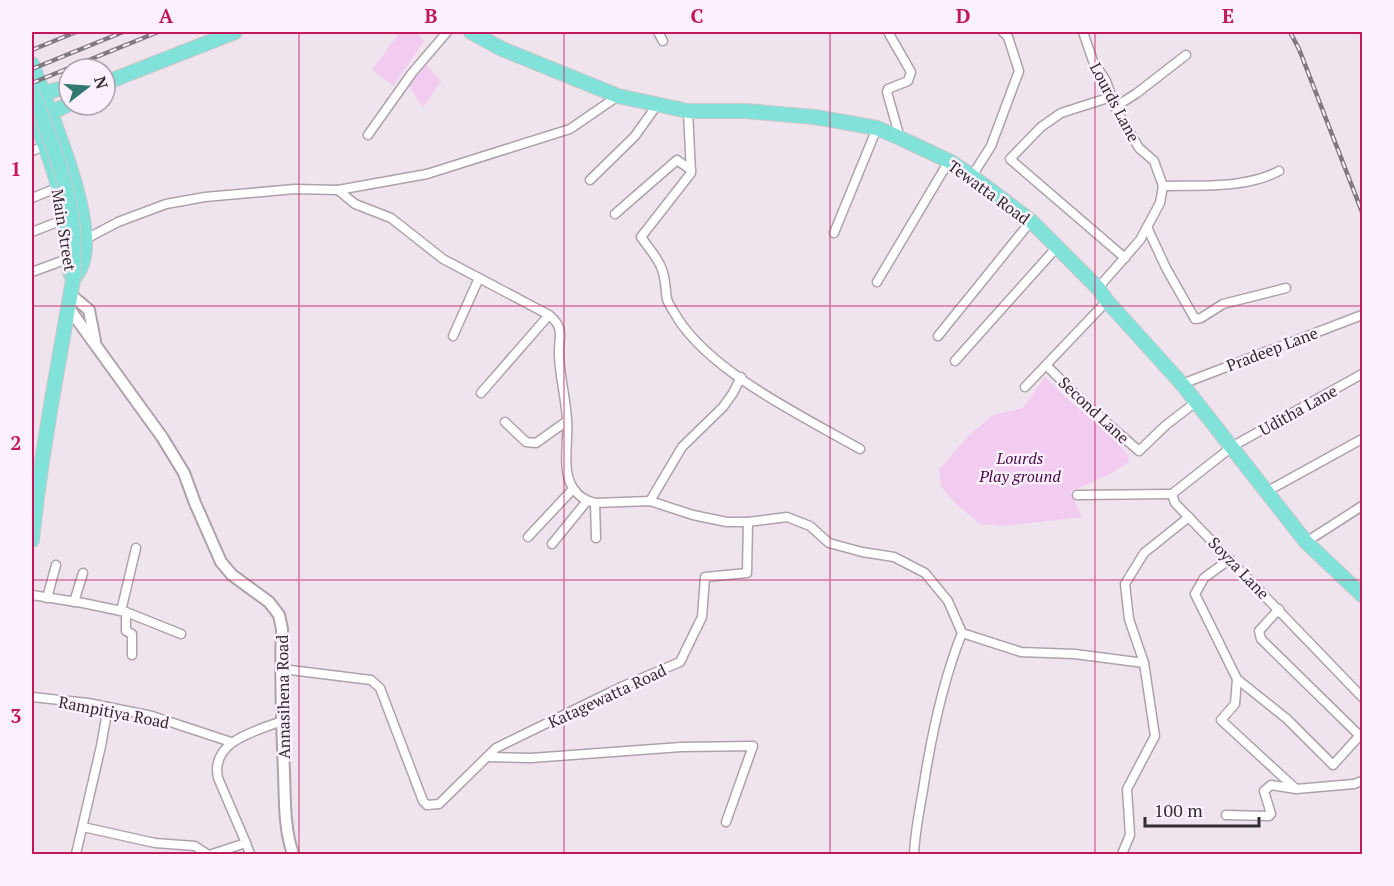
<svg xmlns="http://www.w3.org/2000/svg" width="1394" height="886" viewBox="0 0 1394 886" font-family="'PT Serif',serif">
<style>
.green{fill:#f1cbf0}
.lines{fill:none;stroke-linecap:round;stroke-linejoin:round}
.minor-casing{stroke:#ada2ac;stroke-width:11}
.tertiary-casing{stroke:#ada2ac;stroke-width:14}
.primary-casing{stroke:#c9c8c9;stroke-width:16}
.minor{stroke:#fff;stroke-width:8}
.tertiary{stroke:#fff;stroke-width:10}
.primary{stroke:#81e2da;stroke-width:14}
.rail-casing{stroke:#80787f;stroke-width:4.5}
.rail{stroke:#fcf0fc;stroke-width:2;stroke-dasharray:7;stroke-linecap:butt}
.primary-bridge-casing{stroke:#c9c8c9;stroke-width:16;stroke-linecap:butt}
.primary-bridge{stroke:#81e2da;stroke-width:14}
.grid{fill:none;stroke:#c2185b;stroke-width:1.5;stroke-opacity:0.55}
.labels{text-anchor:middle;stroke-width:5;stroke-linejoin:round;paint-order:stroke}
.street-label{font-size:16px;fill:#312c30;stroke:#fcf0fc}
.park-label{font-size:16px;font-style:italic;fill:#480d49;stroke:#fcf0fc}
.neatline{fill:none;stroke:#c2185b;stroke-width:2}
.grid-label{font-size:20px;text-anchor:middle;font-weight:bold;fill:#c2185b}
</style>
<rect width="100%" height="100%" fill="#efe3ee"/>
<g class="green">
<polygon points="400,32 416,32 424,41 393,86 372,70"/>
<polygon points="449,32 453,33 426,65 441,81 423,108 406,81"/>
<polygon points="1045,377 1065,397 1106,431 1129,456 1128,462 1114,472 1070,492 1082,517 1005,526 980,524 958,506 941,486 939,470 968,436 993,415 1023,408"/>
</g>
<g class="lines">
<g class="minor-casing">
<g id="minor">
<polyline points="658,32 663,41"/>
<polyline points="888,32 911,72 908,81 888,89 887,92 900,138"/>
<polyline points="1083,32 1093,61 1106,81 1115,107 1139,148 1154,161 1163,186 1160,203 1140,240 1098,288"/>
<polyline points="1111,97 1061,113 1041,127 1010,159 1125,258"/>
<polyline points="1115,107 1137,93 1186,55"/>
<path d="M 688,111 L 691,173 L 641,237 C 648,247 657,257 661,267 C 666,278 665,288 667,299 C 669,306 675,313 678,319 C 714,374 804,417 860,449"/>
<polyline points="368,135 412,73 447,32"/>
<polyline points="32,151 44,146"/>
<polyline points="972,176 991,146 1019,71 1008,37 1003,32"/>
<polyline points="590,180 635,136 657,105"/>
<path d="M 1163,186 C 1200,185 1245,189 1279,171"/>
<polyline points="32,198 59,187"/>
<polyline points="615,214 677,160 691,170"/>
<polyline points="1147,227 1166,268 1195,319 1201,318 1223,304 1286,288"/>
<polyline points="32,232 65,219"/>
<polyline points="834,233 877,128"/>
<polyline points="84,240 118,222 166,204 205,197 295,189 338,190 427,174 570,129 618,96"/>
<polyline points="32,272 67,259"/>
<polyline points="877,282 949,161"/>
<polyline points="453,336 479,278"/>
<polyline points="938,336 1031,221"/>
<polyline points="955,361 1057,247"/>
<polyline points="1046,365 1082,401 1139,451 1166,425 1196,402"/>
<polyline points="1362,374 1233,446 1172,494 1175,503 1362,697"/>
<polyline points="1182,384 1362,315"/>
<polyline points="1025,387 1107,301"/>
<polyline points="481,393 549,315"/>
<polyline points="505,422 526,442 536,443 567,421"/>
<polyline points="1266,492 1362,439"/>
<polyline points="1077,495 1172,494"/>
<polyline points="650,501 682,447 723,407 733,393 741,377"/>
<polyline points="595,503 596,538"/>
<path d="M 748,522 L 787,517 L 810,526 L 829,543 L 862,552 L 894,557 L 925,573 L 948,601 L 962,633 C 942,683 931,737 923,790 C 919,812 915,833 914,854"/>
<polyline points="528,537 573,489"/>
<polyline points="1306,542 1362,506"/>
<polyline points="552,544 587,501"/>
<polyline points="1230,559 1204,578 1195,594 1237,679 1287,719 1333,765 1362,733"/>
<polyline points="32,595 83,603 126,612 181,634"/>
<polyline points="47,598 56,565"/>
<polyline points="74,602 83,573"/>
<polyline points="1279,609 1259,631 1261,639 1360,736"/>
<polyline points="121,611 136,548"/>
<polyline points="126,612 126,631 132,634 132,655"/>
<polyline points="962,633 1021,652 1075,654 1144,663 1129,619 1125,584 1144,553 1189,517"/>
<path d="M 282,669 L 371,680 L 380,688 L 423,801 L 427,805 L 439,804 L 496,748 L 621,687 L 680,662 L 702,617 L 705,577 L 747,573 L 748,522 L 727,522 L 693,515 L 650,501 L 595,503 C 587,501 578,496 573,488 C 561,470 569,441 567,420 C 566,399 560,378 559,356 C 558,337 566,329 549,315 L 443,259 L 391,218 L 355,204 L 338,190"/>
<polyline points="1237,679 1235,704 1221,720 1296,789 1354,784 1362,781"/>
<polyline points="32,697 88,703 152,716 231,742"/>
<polyline points="488,757 531,758 681,747 753,746 726,822"/>
<polyline points="1226,815 1269,816 1271,814 1264,791 1271,785 1296,789"/>
<polyline points="83,827 155,843 195,846 207,854"/>
<polyline points="246,843 250,854"/>
<polyline points="76,854 101,746 108,707"/>
<path d="M 212,854 L 246,843 L 218,778 C 210,741 256,731 282,721"/>
<polyline points="1122,854 1130,835 1127,789 1155,736 1144,663"/>
</g>
</g>
<g class="tertiary-casing">
<g id="tertiary">
<polyline points="70,294 89,310 95,341"/>
<path d="M 68,307 L 162,437 L 184,473 L 195,503 L 221,562 L 232,575 L 269,602 L 279,615 L 282,629 C 280,677 282,725 284,772 C 285,799 284,829 293,854"/>
</g>
</g>
<g class="primary-casing">
<g id="primary">
<polyline points="471,32 502,49 618,96 688,111 745,111 815,117 877,128 900,138 949,161 969,174 1031,221 1098,288 1107,301 1182,384 1306,542 1362,595"/>
<path d="M 32,64 C 48,108 98,220 82,264 C 80,270 76,275 73,280 C 58,367 41,453 32,540"/>
<polyline points="105,83 235,32"/>
<polyline points="33,95 69,87"/>
<path d="M 32,111 C 45,146 60,182 65,219 C 67,238 65,257 71,275"/>
<polyline points="42,117 69,104"/>
</g>
</g>
<use href="#minor" class="minor"/>
<use href="#tertiary" class="tertiary"/>
<use href="#primary" class="primary"/>
<g class="rail-casing">
<g id="rail">
<polyline points="1290,32 1299,49 1362,212"/>
<polyline points="32,50 76,32"/>
<polyline points="32,69 123,32"/>
<polyline points="32,83 158,32"/>
</g>
</g>
<use href="#rail" class="rail"/>
<g class="primary-bridge-casing">
<path id="primary-bridge" d="M 32,90 C 57,159 80,204 73,280"/>
</g>
<use href="#primary-bridge" class="primary-bridge"/>
</g>
<path class="grid" d="M 299,32 L 299,854M 564,32 L 564,854M 830,32 L 830,854M 1095,32 L 1095,854M 32,306 L 1362,306M 32,580 L 1362,580"/>
<g class="labels">
<g class="street-label">
<text transform="translate(1115 102) rotate(62)" y="6">Lourds Lane</text>
<text transform="translate(989 192) rotate(36)" y="6">Tewatta Road</text>
<text transform="translate(64 230) rotate(81)" y="6">Main Street</text>
<text transform="translate(1272 349) rotate(-21)" y="6">Pradeep Lane</text>
<text transform="translate(1094 410) rotate(43)" y="6">Second Lane</text>
<text transform="translate(1298 410) rotate(-29)" y="6">Uditha Lane</text>
<text transform="translate(1239 568) rotate(46)" y="6">Soyza Lane</text>
<text transform="translate(607 696) rotate(-25)" y="6">Katagewatta Road</text>
<text transform="translate(283 697) rotate(-91)" y="6">Annasihena Road</text>
<text transform="translate(114 712) rotate(11)" y="6">Rampitiya Road</text>
</g>
<g class="park-label">
<text x="1020" y="464">Lourds<tspan x="1020" dy="18">Play ground</tspan></text>
</g>
</g>
<rect width="1394" height="886" fill="none" stroke="#fcf0fc" stroke-width="66"/>
<g transform="translate(87 87) rotate(73)"><circle r="28" fill="#fcf0fc" stroke="#aba2aa" stroke-width="1.5"/>
<path d="M0-4.5L10 22L0 15L-10 22Z" fill="#317971"/>
<text y="-9" font-size="16" font-weight="bold" text-anchor="middle" fill="#312c30">N</text>
</g>
<path d="M1145 817v9h114v-9" fill="none" stroke="#312c30" stroke-width="3"/>
<text x="1154" y="817" font-size="18" fill="#312c30" stroke="#fcf0fc" stroke-width="4.5" paint-order="stroke">100 m</text>
<rect x="33" y="33" width="1328" height="820" class="neatline"/>
<g class="grid-label">
<text x="166" y="23">A</text>
<text x="431" y="23">B</text>
<text x="697" y="23">C</text>
<text x="963" y="23">D</text>
<text x="1228" y="23">E</text>
<text x="16" y="176">1</text>
<text x="16" y="450">2</text>
<text x="16" y="723">3</text>
</g>
</svg>
